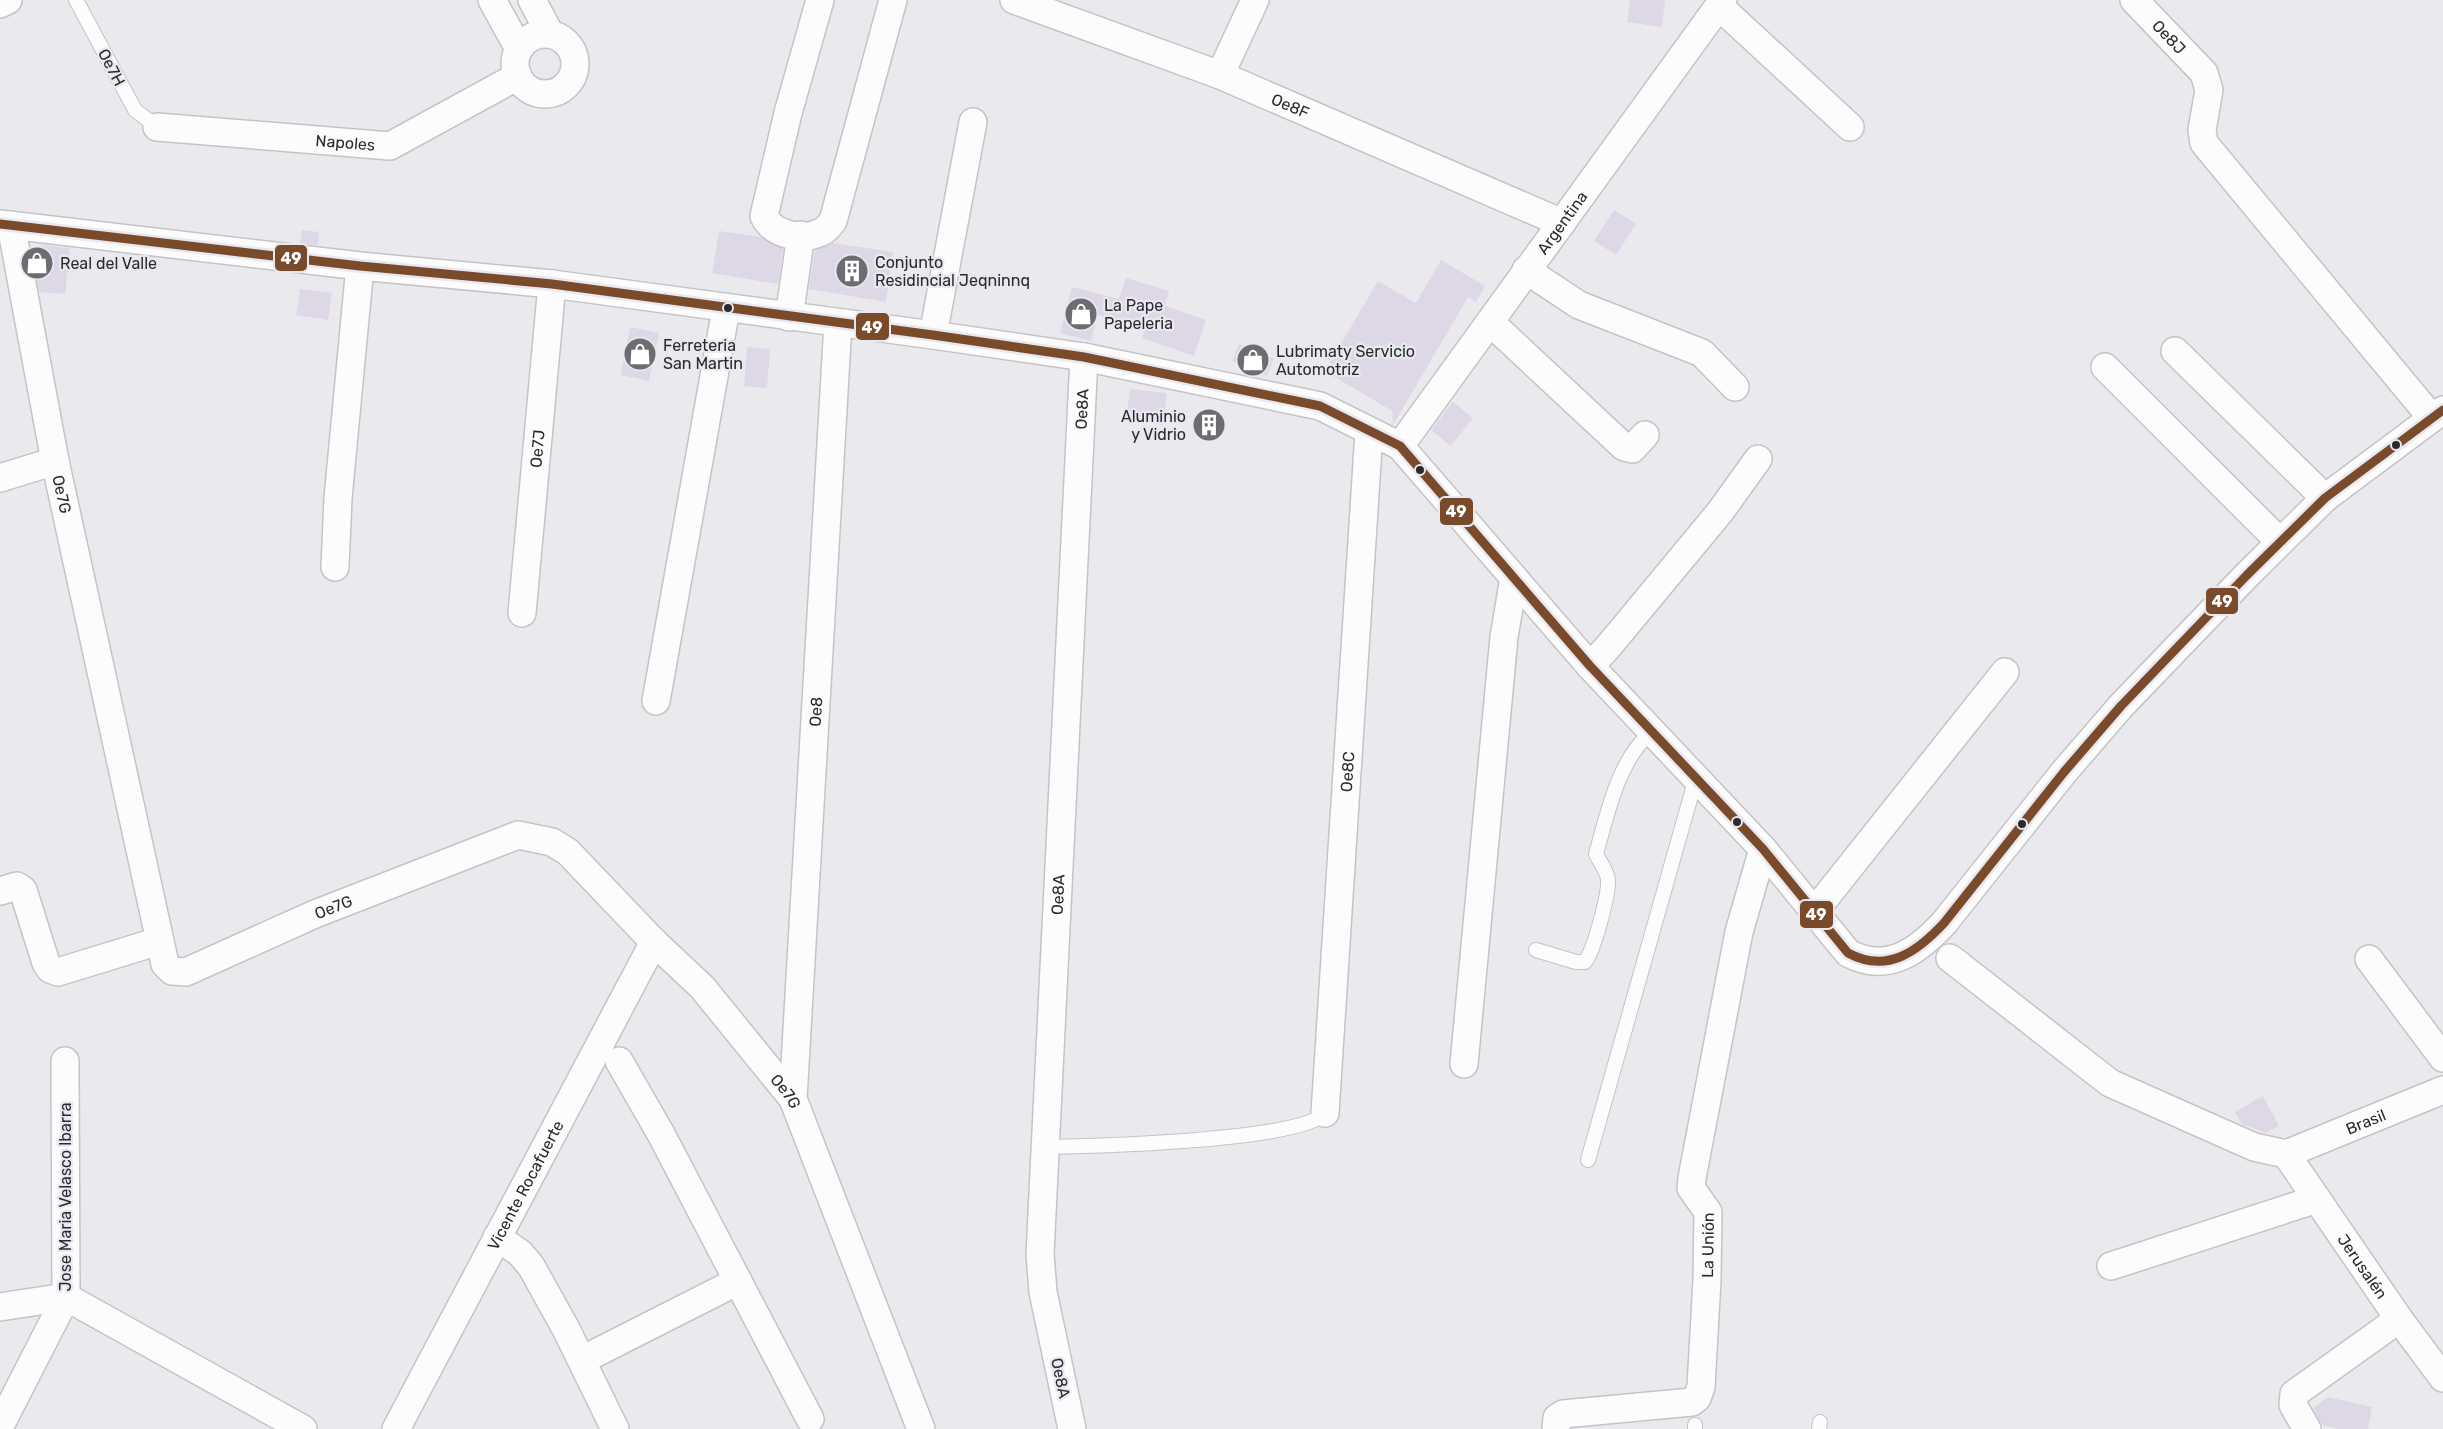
<svg xmlns="http://www.w3.org/2000/svg" width="2443" height="1429" viewBox="0 0 2443 1429" font-family="Rubik,sans-serif">
<style>
.building{fill:#ddd7e6}
.lines{fill:none;stroke-linecap:round;stroke-linejoin:round}
.lane-casing{stroke:#c4c4c6;stroke-width:16}
.street-casing{stroke:#c4c4c6;stroke-width:30}
.lane{stroke:#fcfcfc;stroke-width:14}
.street{stroke:#fcfcfc;stroke-width:27}
.bus-1-casing{stroke:#e8e8f0;stroke-width:14}
.bus-1{stroke:#7a4b2a;stroke-width:9}
.bus-dot{fill:#2a2a2d;stroke:#e8e8f0;stroke-width:2}
.labels{text-anchor:middle;stroke-width:4.5;stroke-linejoin:round;paint-order:stroke}
.street-label{font-size:16px;fill:#2a2a2d;stroke:#e8e8f0}
.poi-label{font-size:16px;fill:#2a2a2d;stroke:#e8e8f0;text-anchor:start}
.line-badge{stroke:#e8e8f0;stroke-width:2}
.badge-label{font-size:16px;text-anchor:middle;font-weight:bold;fill:#fff}
</style>
<rect width="100%" height="100%" fill="#eaeaee"/>
<g class="building">
<polygon points="1630,0 1665,0 1662,27 1627,22"/>
<polygon points="1614,210 1636,224 1616,255 1594,241"/>
<polygon points="302,230 319,232 318,245 300,243"/>
<polygon points="719,231 761,237 783,249 778,284 712,273"/>
<polygon points="833,243 893,252 886,302 809,289 815,251"/>
<polygon points="41,245 70,248 65,294 39,292 37,280"/>
<polygon points="1441,260 1485,286 1476,302 1468,297 1393,425 1392,411 1325,371 1378,281 1416,303"/>
<polygon points="1126,278 1169,291 1165,306 1206,320 1194,356 1142,338 1145,330 1098,315 1091,341 1060,333 1072,287 1119,299"/>
<polygon points="300,289 332,293 328,320 296,315"/>
<polygon points="630,327 659,333 649,381 621,375"/>
<polygon points="1239,344 1274,358 1267,376 1232,361"/>
<polygon points="747,347 770,349 767,388 744,386"/>
<polygon points="1130,389 1167,393 1163,425 1126,420"/>
<polygon points="1453,402 1473,418 1451,446 1431,430"/>
<polygon points="2263,1096 2279,1126 2266,1133 2242,1124 2235,1112"/>
<polygon points="2328,1397 2372,1407 2368,1429 2338,1429 2322,1425 2313,1408"/>
</g>
<g class="lines">
<g class="lane-casing">
<g id="lane">
<polyline points="76,0 135,110 157,127"/>
<path d="M 1536,950 L 1576,962 L 1585,962 C 1594,950 1609,895 1608,880 C 1607,870 1600,863 1596,854 C 1607,815 1619,757 1652,732"/>
<path d="M 1046,1147 C 1089,1146 1304,1141 1325,1113"/>
<polyline points="1588,1160 1696,778"/>
<polyline points="1695,1429 1695,1425"/>
<polyline points="1819,1429 1820,1422"/>
</g>
</g>
<g class="street-casing">
<g id="street">
<polyline points="492,0 519,49"/>
<polyline points="532,0 550,34"/>
<path d="M 820,0 L 788,113 L 764,216 C 772,234 801,241 819,233 C 825,231 829,226 833,221 L 893,0"/>
<path id="s1" d="M 1014,0 L 1220,75 L 1562,223"/>
<path id="s2" d="M 2134,0 L 2204,73 L 2209,90 L 2202,130 L 2204,143 L 2431,417"/>
<polyline points="0,4 8,0"/>
<polyline points="1719,6 1850,127"/>
<circle cx="545" cy="64" r="30"/>
<polyline points="1220,75 1255,0"/>
<path id="s3" d="M 157,127 L 390,146 L 518,76"/>
<path d="M 0,224 L 360,266 L 552,284 L 933,335 L 1084,357 L 1320,406 L 1400,446 L 1590,666 L 1763,849 L 1848,953 C 1887,974 1917,952 1944,923 L 2064,772 L 2121,706 L 2247,575 L 2325,498 L 2443,410"/>
<path id="s4" d="M 11,225 L 55,461 L 165,964 L 172,971 L 186,972 L 315,914 L 518,835 L 552,842 L 568,852 L 654,942 L 702,987 L 793,1099 L 921,1429"/>
<polyline points="1526,270 1579,305 1702,353 1735,387"/>
<polyline points="789,317 801,235"/>
<polyline points="1490,322 1624,447 1632,449 1645,435"/>
<polyline points="933,335 973,122"/>
<polyline points="2175,351 2325,498"/>
<polyline points="2105,367 2280,542"/>
<path id="s5" d="M 1400,446 L 1723,0"/>
<polyline points="0,478 55,461"/>
<polyline points="335,567 338,498 360,266"/>
<path id="s6" d="M 522,613 L 552,284"/>
<polyline points="1590,666 1608,647 1720,512 1758,459"/>
<polyline points="656,701 726,309"/>
<polyline points="0,891 17,886 23,890 46,963 50,969 58,972 159,941"/>
<polyline points="1814,912 2005,672"/>
<polyline points="1950,958 2110,1083 2254,1147 2286,1154"/>
<polyline points="2369,959 2443,1058"/>
<polyline points="619,1061 661,1134 810,1419"/>
<polyline points="1464,1064 1504,637 1514,578"/>
<path id="s7" d="M 793,1099 L 838,323"/>
<path id="s8" d="M 1325,1113 L 1369,432"/>
<path id="s9" d="M 2286,1154 L 2399,1319 L 2443,1378"/>
<path id="s10" d="M 2286,1154 L 2443,1090"/>
<polyline points="497,1237 520,1253 531,1266 566,1329 615,1429"/>
<polyline points="2111,1266 2317,1199"/>
<polyline points="0,1307 66,1297 303,1429"/>
<polyline points="582,1360 738,1281"/>
<polyline points="0,1426 66,1297 65,1061"/>
<path id="s11" d="M 396,1429 L 654,942"/>
<path id="s12" d="M 1072,1429 L 1043,1292 L 1040,1254 L 1084,357"/>
<path id="s13" d="M 1556,1429 L 1557,1418 L 1563,1414 L 1692,1402 L 1697,1398 L 1701,1387 L 1707,1280 L 1708,1212 L 1691,1188 L 1692,1178 L 1739,932 L 1763,849"/>
<polyline points="2307,1429 2293,1405 2294,1394 2399,1319"/>
</g>
</g>
<use href="#lane" class="lane"/>
<use href="#street" class="street"/>
<g class="bus-1-casing">
<path id="bus-1" d="M 0,224 L 360,266 L 552,284 L 933,335 L 1084,357 L 1320,406 L 1400,446 L 1590,666 L 1763,849 L 1848,953 C 1887,974 1917,952 1944,923 L 2064,772 L 2121,706 L 2247,575 L 2325,498 L 2443,410"/>
</g>
<use href="#bus-1" class="bus-1"/>
</g>
<defs>
<g id="shop-disc" transform="scale(1.725)"><circle r="9.5" fill="#6d6d71" stroke="#e8e8f0"/><path d="M-5-2.5h2.3a2.7 3.5 0 0 1 5.4 0H5L5.5 6h-11ZM-1.5-2.5h3a1.5 2.3 0 0 0-3 0Z" fill="#fff"/></g>
<g id="building-disc" transform="scale(1.725)"><circle r="9.5" fill="#6d6d71" stroke="#e8e8f0"/><path d="M-4-6H4V6H1V3H-1V6H-4ZM-2.5-4.3h1.7v1.8h-1.7ZM.8-4.3h1.7v1.8H.8ZM-2.5-1h1.7V.8h-1.7ZM.8-1h1.7V.8H.8Z" fill="#fff"/></g>
</defs>
<g fill-rule="evenodd">
<use href="#shop-disc" x="37" y="263"/>
<use href="#building-disc" x="852" y="271"/>
<use href="#shop-disc" x="1081" y="314"/>
<use href="#shop-disc" x="640" y="354"/>
<use href="#shop-disc" x="1253" y="360"/>
<use href="#building-disc" x="1209" y="425"/>
</g>
<g class="bus-dot">
<circle cx="728" cy="308" r="5"/>
<circle cx="2396" cy="445" r="5"/>
<circle cx="1420" cy="470" r="5"/>
<circle cx="1737" cy="822" r="5"/>
<circle cx="2022" cy="824" r="5"/>
</g>
<g class="labels">
<g class="street-label">
<text dy="6" stroke="none"><textPath href="#s2" startOffset="51">Oe8J</textPath></text>
<text transform="translate(112 67) rotate(62)" y="6">Oe7H</text>
<text dy="6" stroke="none"><textPath href="#s1" startOffset="296">Oe8F</textPath></text>
<text dy="6" stroke="none"><textPath href="#s3" startOffset="189">Napoles</textPath></text>
<text dy="6" stroke="none"><textPath href="#s5" startOffset="276">Argentina</textPath></text>
<text dy="6" stroke="none"><textPath href="#s12" startOffset="1024">Oe8A</textPath></text>
<text dy="6" stroke="none"><textPath href="#s6" startOffset="165">Oe7J</textPath></text>
<text dy="6" stroke="none"><textPath href="#s4" startOffset="274">Oe7G</textPath></text>
<text dy="6" stroke="none"><textPath href="#s7" startOffset="388">Oe8</textPath></text>
<text dy="6" stroke="none"><textPath href="#s8" startOffset="342">Oe8C</textPath></text>
<text dy="6" stroke="none"><textPath href="#s12" startOffset="538">Oe8A</textPath></text>
<text dy="6" stroke="none"><textPath href="#s4" startOffset="940">Oe7G</textPath></text>
<text dy="6" stroke="none"><textPath href="#s4" startOffset="1516">Oe7G</textPath></text>
<text dy="6" stroke="none"><textPath href="#s10" startOffset="86">Brasil</textPath></text>
<text dy="6" stroke="none"><textPath href="#s11" startOffset="276">Vicente Rocafuerte</textPath></text>
<text transform="translate(65 1197) rotate(-90)" y="6">Jose Maria Velasco Ibarra</text>
<text dy="6" stroke="none"><textPath href="#s13" startOffset="308">La Unión</textPath></text>
<text dy="6" stroke="none"><textPath href="#s9" startOffset="136">Jerusalén</textPath></text>
<text transform="translate(1061 1378) rotate(78)" y="6">Oe8A</text>
</g>
<g class="poi-label">
<text x="875" y="268">Conjunto<tspan x="875" dy="18">Residincial Jeqninnq</tspan></text>
<text x="60" y="269">Real del Valle</text>
<text x="1104" y="311">La Pape<tspan x="1104" dy="18">Papeleria</tspan></text>
<text x="663" y="351">Ferreteria<tspan x="663" dy="18">San Martin</tspan></text>
<text x="1276" y="357">Lubrimaty Servicio<tspan x="1276" dy="18">Automotriz</tspan></text>
<text x="1186" y="422" text-anchor="end">Aluminio<tspan x="1186" dy="18">y Vidrio</tspan></text>
</g>
</g>
<g class="line-badge">
<rect x="274" y="244" width="34" height="28" rx="6" fill="#7a4b2a"/>
<rect x="855" y="312" width="35" height="29" rx="6" fill="#7a4b2a"/>
<rect x="1439" y="497" width="35" height="29" rx="6" fill="#7a4b2a"/>
<rect x="2205" y="587" width="34" height="28" rx="6" fill="#7a4b2a"/>
<rect x="1799" y="900" width="35" height="29" rx="6" fill="#7a4b2a"/>
</g>
<g class="badge-label">
<text x="291" y="264">49</text>
<text x="872" y="333">49</text>
<text x="1456" y="517">49</text>
<text x="2222" y="607">49</text>
<text x="1816" y="920">49</text>
</g>
</svg>
